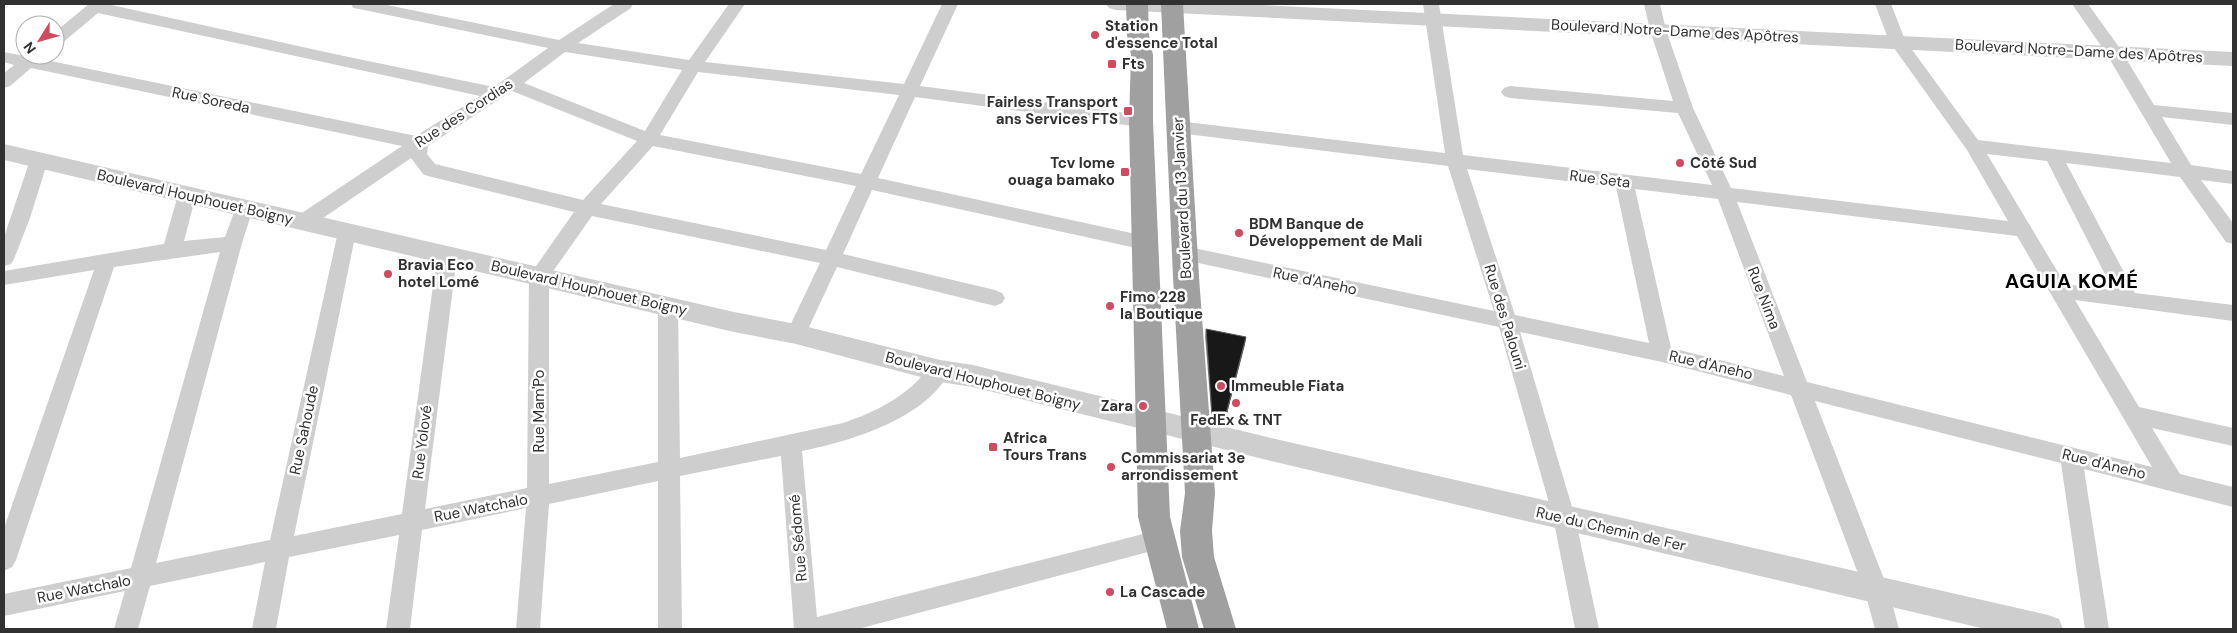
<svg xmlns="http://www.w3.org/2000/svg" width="2237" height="633" viewBox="0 0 2237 633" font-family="'DM Sans',sans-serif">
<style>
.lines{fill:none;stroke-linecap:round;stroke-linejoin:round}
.minor{fill:#cecece;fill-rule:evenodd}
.tertiary{fill:#cecece;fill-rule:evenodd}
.trunk{fill:#a0a0a0;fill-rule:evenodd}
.wall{fill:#8c8c8c}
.shaded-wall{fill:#5d5d5d}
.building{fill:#181818;stroke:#5d5d5d}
.poi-dot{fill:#d24a60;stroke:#fff;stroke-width:2}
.labels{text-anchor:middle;stroke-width:5;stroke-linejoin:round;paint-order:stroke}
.poi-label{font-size:15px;font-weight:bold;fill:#313131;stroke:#fff;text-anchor:start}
.street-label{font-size:15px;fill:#313131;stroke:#fff}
.district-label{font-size:20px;font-weight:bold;letter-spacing:1px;fill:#000;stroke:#fff}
</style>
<rect width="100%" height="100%" fill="#fff"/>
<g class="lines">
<g class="minor">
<path d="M 89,4 L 107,4 L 339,55 L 494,87 L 548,48 L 359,9 L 353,8 L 351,4 L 382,4 L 559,40 L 614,4 L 633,4 L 631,8 L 578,43 L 689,60 L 729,4 L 745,4 L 705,62 L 904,84 L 942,4 L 958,4 L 920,86 L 1141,115 L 1147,117 L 1150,121 L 1147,125 L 1141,127 L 915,97 L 878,178 L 1145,236 L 1152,238 L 1155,243 L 1152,248 L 1145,250 L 872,190 L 843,254 L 995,290 L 1002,293 L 1005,298 L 1002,303 L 995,306 L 837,267 L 803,340 L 796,342 L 789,340 L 786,334 L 820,263 L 592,216 L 549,277 L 549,484 L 658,462 L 658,307 L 661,301 L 668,299 L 675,301 L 678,307 L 680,458 L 843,423 C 867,415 891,404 911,387 C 919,381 925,370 933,365 C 938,362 942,363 947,365 L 950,371 C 926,419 851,441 802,451 L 817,617 L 1159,530 L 1167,533 L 1170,540 L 1167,547 L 858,629 L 794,629 L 781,456 L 680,476 L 682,629 L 658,629 L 658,481 L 549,504 L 540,629 L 516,629 L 526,508 L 422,530 L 410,629 L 386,629 L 399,535 L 289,557 L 276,629 L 252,629 L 265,562 L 150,586 L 138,629 L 114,629 L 125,591 L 4,616 L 4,594 L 131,568 L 220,252 L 114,267 L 16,560 L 12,567 L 4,571 L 4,528 L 94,270 L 4,285 L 4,271 L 164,244 L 178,195 L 180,190 L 187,188 L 194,190 L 196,195 L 184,241 L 225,237 L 237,204 L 244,202 L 251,204 L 253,209 L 242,243 L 156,563 L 270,540 L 338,232 L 340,227 L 347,225 L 354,227 L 356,232 L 294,536 L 402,514 L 437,256 L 440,251 L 447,249 L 454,251 L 457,256 L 425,509 L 527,488 L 529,276 L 574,212 L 428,176 L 423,174 L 411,158 L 310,227 L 303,229 L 296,227 L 294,222 L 296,217 L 402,146 L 31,68 L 10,86 L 4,88 L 4,73 L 14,65 L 4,62 L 4,52 L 25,56 L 43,55 L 41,59 L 416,136 L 480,96 L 98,13 L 61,44 L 55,45 L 55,32 ZM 565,52 L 682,70 L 645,131 L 524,83 ZM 698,72 L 899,95 L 861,174 L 660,135 ZM 512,91 L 637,141 L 583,200 L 435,164 L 427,154 L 428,146 ZM 653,146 L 856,186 L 826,250 L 601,204 Z"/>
<path d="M 1423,4 L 1439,4 L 1463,155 L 1712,185 L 1678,113 L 1510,98 L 1504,96 L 1501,92 L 1504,88 L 1510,86 L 1673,101 L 1650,30 L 1644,4 L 1660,4 L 1666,30 L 1693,108 L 1731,188 L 2008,221 L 1967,150 L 1889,41 L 1875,4 L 1891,4 L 1905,40 L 1978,140 L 2171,163 L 2106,53 L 2072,4 L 2088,4 L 2119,47 L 2154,105 L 2233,113 L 2233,125 L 2162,117 L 2191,165 L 2233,171 L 2233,184 L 2201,180 L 2233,223 L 2233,244 L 2226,242 L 2180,177 L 2066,163 L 2135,293 L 2233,305 L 2233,321 L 2075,300 L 2139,407 L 2233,428 L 2233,446 L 2152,428 L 2180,474 L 2233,487 L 2233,507 L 2084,469 L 2109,629 L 2085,629 L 2061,463 L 1815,401 L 1889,592 L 1899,629 L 1875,629 L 1865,592 L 1791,395 L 1662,362 L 1520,332 L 1575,517 L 1599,629 L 1575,629 L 1553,517 L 1499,327 L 1184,260 L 1177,258 L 1174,253 L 1177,248 L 1184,246 L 1494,311 L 1448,166 L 1178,133 L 1172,131 L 1169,127 L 1172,123 L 1178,121 L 1445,153 ZM 1987,154 L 2047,161 L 2113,290 L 2065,284 ZM 1467,169 L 1616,187 L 1649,343 L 1515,315 ZM 1635,189 L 1718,199 L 1784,376 L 1671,348 ZM 1737,202 L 2017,236 L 2152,467 L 1807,382 Z"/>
<polygon points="39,154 45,155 48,160 30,218 14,259 11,264 4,266 4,237 30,160 33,155"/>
</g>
<g class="tertiary">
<polygon points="1106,4 1240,4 2233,52 2233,66 1116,10 1109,8"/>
<polygon points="4,144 734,312 796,324 940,360 973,365 1267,437 2048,615 2059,619 2063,629 1985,629 1267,460 973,387 940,382 796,344 734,332 4,160"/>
</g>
<g class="trunk">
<polygon points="1126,4 1148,4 1149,35 1153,55 1153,121 1170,517 1199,629 1167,629 1138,517 1129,121 1131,55 1127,35"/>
<polygon points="1161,4 1183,4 1199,277 1215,493 1212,531 1214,557 1236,629 1204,629 1182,557 1180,531 1185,493 1173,277"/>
</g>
</g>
<polygon class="wall" points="1206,329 1246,337 1245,344 1224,425 1212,422 1205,336"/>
<polygon class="shaded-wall" points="1246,337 1245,344 1224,425 1225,418"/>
<polygon class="building" points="1206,329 1246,337 1225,418 1212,415"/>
<g class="poi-dot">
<circle cx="1095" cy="35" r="5"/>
<rect x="1107" y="59" width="10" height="10" rx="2.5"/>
<rect x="1123" y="106" width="10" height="10" rx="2.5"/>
<circle cx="1680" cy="163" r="5"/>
<rect x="1120" y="167" width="10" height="10" rx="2.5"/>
<circle cx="1239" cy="233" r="5"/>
<circle cx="388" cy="274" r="5"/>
<circle cx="1110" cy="306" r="5"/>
<circle cx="1221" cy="386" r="5"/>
<circle cx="1236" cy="403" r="5"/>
<circle cx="1143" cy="406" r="5"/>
<rect x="988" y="442" width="10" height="10" rx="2.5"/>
<circle cx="1111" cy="467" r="5"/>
<circle cx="1110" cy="592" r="5"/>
</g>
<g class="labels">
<g class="poi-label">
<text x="1105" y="31">Station<tspan x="1105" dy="17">d'essence Total</tspan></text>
<text x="1122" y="69">Fts</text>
<text x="1118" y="107" text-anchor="end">Fairless Transport<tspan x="1118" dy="17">ans Services FTS</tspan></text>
<text x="1115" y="168" text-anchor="end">Tcv lome<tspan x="1115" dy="17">ouaga bamako</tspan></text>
<text x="1690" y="168">Côté Sud</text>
<text x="1249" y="229">BDM Banque de<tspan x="1249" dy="17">Développement de Mali</tspan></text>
<text x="398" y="270">Bravia Eco<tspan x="398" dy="17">hotel Lomé</tspan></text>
<text x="1120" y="302">Fimo 228<tspan x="1120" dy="17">la Boutique</tspan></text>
<text x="1231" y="391">Immeuble Fiata</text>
<text x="1133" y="411" text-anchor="end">Zara</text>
<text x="1236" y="425" text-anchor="middle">FedEx &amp; TNT</text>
<text x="1003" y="443">Africa<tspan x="1003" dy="17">Tours Trans</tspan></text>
<text x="1121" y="463">Commissariat 3e<tspan x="1121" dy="17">arrondissement</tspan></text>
<text x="1120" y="597">La Cascade</text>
</g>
<g class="street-label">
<text transform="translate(1675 31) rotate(3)" y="5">Boulevard Notre-Dame des Apôtres</text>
<text transform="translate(2079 51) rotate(3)" y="5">Boulevard Notre-Dame des Apôtres</text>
<text transform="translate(211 100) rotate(12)" y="5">Rue Soreda</text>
<text transform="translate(464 113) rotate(-33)" y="5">Rue des Cordias</text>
<text transform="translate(1600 179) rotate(7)" y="5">Rue Seta</text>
<text transform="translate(195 197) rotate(13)" y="5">Boulevard Houphouet Boigny</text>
<text transform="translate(1182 198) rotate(-93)" y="5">Boulevard du 13 Janvier</text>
<text transform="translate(1315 281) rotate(12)" y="5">Rue d'Aneho</text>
<text transform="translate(589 288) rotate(13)" y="5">Boulevard Houphouet Boigny</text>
<text transform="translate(1764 298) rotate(69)" y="5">Rue Nima</text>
<text transform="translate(1505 317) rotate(73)" y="5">Rue des Palouni</text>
<text transform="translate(1711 365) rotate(13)" y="5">Rue d'Aneho</text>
<text transform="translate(983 381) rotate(14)" y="5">Boulevard Houphouet Boigny</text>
<text transform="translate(539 411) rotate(-90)" y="5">Rue Mam'Po</text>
<text transform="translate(304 430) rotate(-78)" y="5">Rue Sahoude</text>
<text transform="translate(422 442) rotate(-83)" y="5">Rue Yolové</text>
<text transform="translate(2104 464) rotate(14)" y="5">Rue d'Aneho</text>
<text transform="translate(481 508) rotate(-11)" y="5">Rue Watchalo</text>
<text transform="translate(1611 529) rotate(13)" y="5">Rue du Chemin de Fer</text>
<text transform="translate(798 538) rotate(-95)" y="5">Rue Sédomé</text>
<text transform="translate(84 589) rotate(-11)" y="5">Rue Watchalo</text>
</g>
<g class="district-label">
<text x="2072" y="288">AGUIA KOMÉ</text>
</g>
</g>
<rect width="2237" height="633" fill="none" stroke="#313131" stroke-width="10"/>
<g transform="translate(40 40) rotate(233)"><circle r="24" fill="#ffffff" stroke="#adadad"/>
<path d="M0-4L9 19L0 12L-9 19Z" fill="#d24a60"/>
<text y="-8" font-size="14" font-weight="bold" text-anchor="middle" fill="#313131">N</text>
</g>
</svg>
